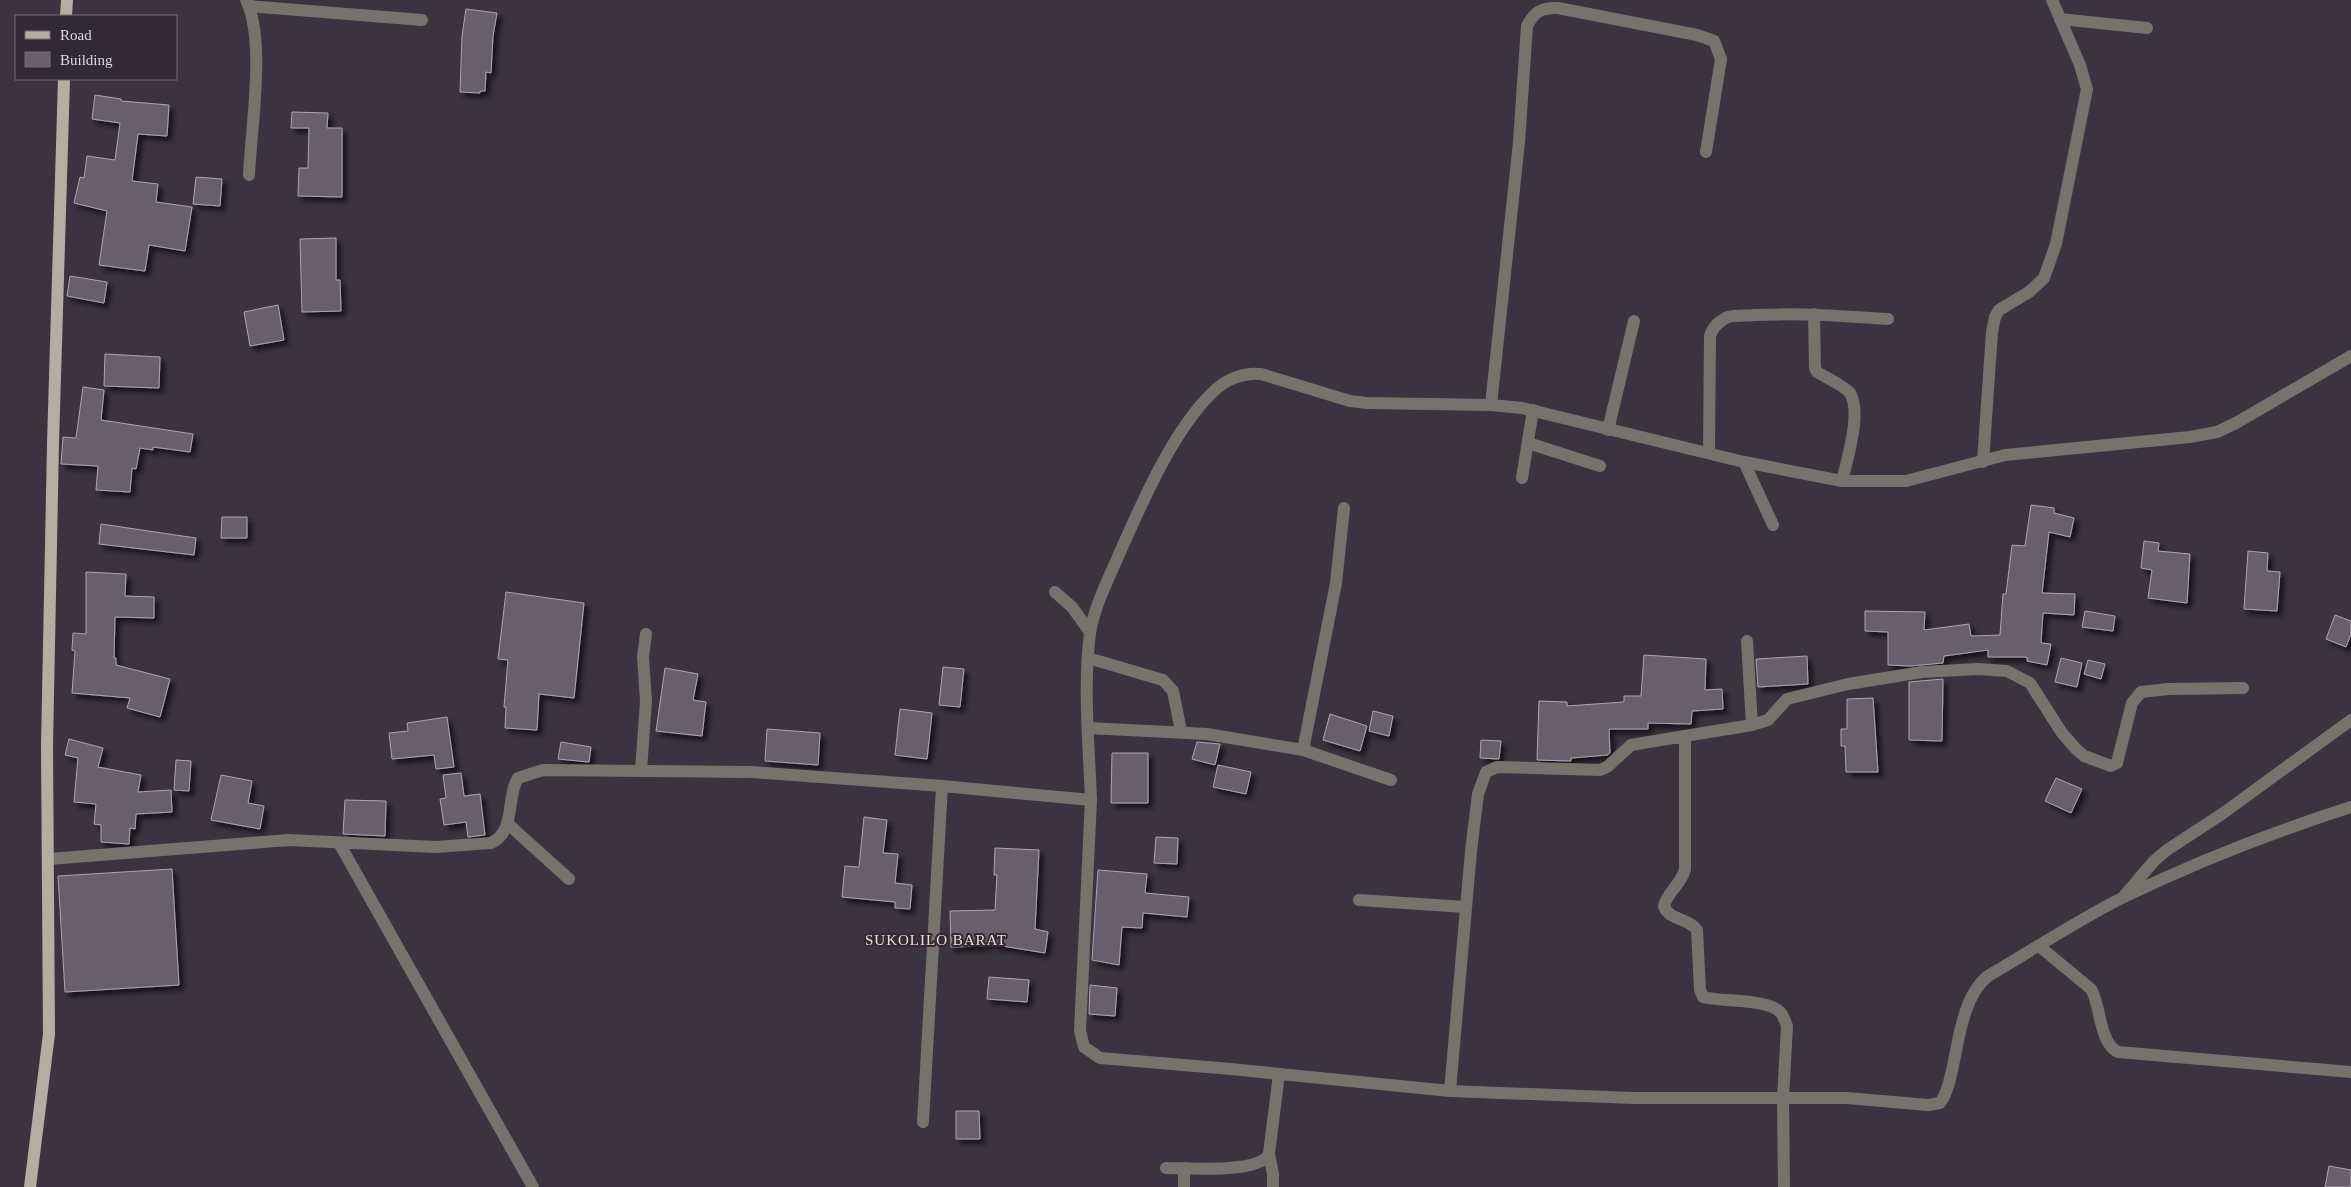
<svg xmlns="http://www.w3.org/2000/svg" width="2351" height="1187" viewBox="0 0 2351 1187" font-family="'Times New Roman',serif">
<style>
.building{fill:#685f6d;stroke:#ada3b2;filter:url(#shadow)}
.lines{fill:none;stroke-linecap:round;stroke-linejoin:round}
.minor{stroke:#76736c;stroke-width:12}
.major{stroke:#b4aea0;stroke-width:12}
.labels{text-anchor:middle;stroke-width:4;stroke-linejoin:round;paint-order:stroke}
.quarter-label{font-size:15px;letter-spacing:1px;fill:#f8dbca;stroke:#312935}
</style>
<defs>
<filter id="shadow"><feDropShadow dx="4.5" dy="4.5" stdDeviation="2.5" flood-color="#0009"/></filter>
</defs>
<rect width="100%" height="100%" fill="#3b3340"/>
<g class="building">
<polygon points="466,9 497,13 493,36 491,73 486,72 485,91 480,91 480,93 460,92 462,36"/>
<polygon points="95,95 121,99 121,101 169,105 167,136 138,134 132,181 158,184 156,202 192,207 185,251 149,245 145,271 99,265 107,211 74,203 80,177 84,178 87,156 115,160 120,123 92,119"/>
<polygon points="292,112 328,113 327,128 342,128 342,197 298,196 299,168 308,168 309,128 291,128"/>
<polygon points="196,177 222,179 220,206 193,204"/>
<polygon points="336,238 336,280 340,280 341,311 302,312 300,239"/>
<polygon points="70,276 107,282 104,303 67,296"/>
<polygon points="278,305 284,340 250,346 244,312"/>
<polygon points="105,354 160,357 159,388 104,386"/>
<polygon points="83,387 104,390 101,420 193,434 190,452 153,447 153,450 140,448 136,469 132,468 130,492 96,490 98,466 61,464 63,437 76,438"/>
<polygon points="2031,505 2054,508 2054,513 2074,518 2070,537 2049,532 2042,593 2075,594 2074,615 2043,613 2041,643 2051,644 2047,665 2027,661 2027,657 1988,657 1988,650 1944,656 1943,663 1910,666 1888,665 1888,632 1865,631 1865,611 1925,612 1924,630 1969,624 1971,636 2000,635 2003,594 2006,594 2012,545 2025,546"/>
<polygon points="222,517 247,517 247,538 221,538"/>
<polygon points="101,524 196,538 194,555 99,544"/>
<polygon points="2144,541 2159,543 2158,551 2190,554 2187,603 2148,598 2152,570 2141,568"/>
<polygon points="2248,551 2268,553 2267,571 2280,572 2277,611 2244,609"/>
<polygon points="86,572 126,574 125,596 154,597 154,618 115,617 114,658 116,658 116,665 170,679 160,717 127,708 130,698 72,693 75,651 72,650 73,633 86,634"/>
<polygon points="506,592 584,603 574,698 539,694 537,730 505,728 506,707 504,707 508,660 498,659"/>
<polygon points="2085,611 2115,616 2113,631 2082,627"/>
<polygon points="2335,615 2351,621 2351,634 2346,647 2326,639"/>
<polygon points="1644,655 1706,659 1705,690 1722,689 1723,709 1692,711 1691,724 1648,723 1648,729 1609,729 1610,753 1608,755 1571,758 1571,761 1537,760 1539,701 1567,702 1567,706 1624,702 1624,696 1641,696"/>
<polygon points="1807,656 1808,684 1758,687 1756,659"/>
<polygon points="2061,658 2082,663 2077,687 2055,682"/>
<polygon points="2088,660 2105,664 2101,679 2084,674"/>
<polygon points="943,667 964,669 960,707 939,705"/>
<polygon points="665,668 698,674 693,700 706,702 702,736 656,731"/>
<polygon points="1943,679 1942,741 1909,740 1909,682"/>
<polygon points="1873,698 1878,772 1846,772 1845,746 1841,746 1841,729 1847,729 1847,699"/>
<polygon points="900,709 932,713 927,759 895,755"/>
<polygon points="1373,711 1393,716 1389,736 1369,731"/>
<polygon points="1330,714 1367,726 1360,751 1323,740"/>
<polygon points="447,717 454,767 436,769 434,755 392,759 389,733 408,731 407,723"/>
<polygon points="767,729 820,733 818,765 765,761"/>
<polygon points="69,739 103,748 98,767 141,775 138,792 171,790 172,812 136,814 135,829 130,828 129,844 101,842 101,825 94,824 96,804 74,802 78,758 65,755"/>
<polygon points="1481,740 1501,741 1499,759 1480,758"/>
<polygon points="561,742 591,747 589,762 558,759"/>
<polygon points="1197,742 1220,744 1215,765 1192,759"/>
<polygon points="1112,753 1148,753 1148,803 1111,803"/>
<polygon points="176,760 191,761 189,791 174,790"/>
<polygon points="1218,765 1251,772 1246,794 1213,787"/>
<polygon points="461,773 464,796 480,794 485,835 468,837 466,822 444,825 440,799 446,798 443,775"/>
<polygon points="221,775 252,781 248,803 264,806 260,829 211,820"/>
<polygon points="2056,778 2082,789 2071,813 2045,801"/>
<polygon points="345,800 386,801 385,836 343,834"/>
<polygon points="864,817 887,820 883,853 898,854 895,883 912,885 910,909 895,908 895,902 842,897 845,866 859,867"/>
<polygon points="1156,837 1178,838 1177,864 1154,863"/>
<polygon points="995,848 1039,850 1035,929 1048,932 1045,953 984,943 984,946 951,947 950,911 995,910 997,875 994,875"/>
<polygon points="172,869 179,985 65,992 58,876"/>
<polygon points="1098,870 1147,874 1145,893 1189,897 1187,917 1143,913 1142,928 1122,927 1119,965 1092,960"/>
<polygon points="989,977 1029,980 1027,1002 987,999"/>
<polygon points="1090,985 1117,988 1115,1016 1089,1014"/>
<polygon points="956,1111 979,1111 980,1139 956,1139"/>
<polygon points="2329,1166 2351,1170 2351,1187 2325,1187"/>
</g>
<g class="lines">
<g class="minor">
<path d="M 246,0 C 266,40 251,128 249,175"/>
<polyline points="249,6 422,20"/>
<polyline points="2060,19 2147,28"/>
<path d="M 1814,314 L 1815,368 L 1817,372 C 1825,377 1845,386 1850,393 C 1862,412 1847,460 1842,481"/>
<path d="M 1491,405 L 1519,142 L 1527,26 C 1534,12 1542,7 1558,8 L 1697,35 L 1714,41 L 1721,59 L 1706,152"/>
<polyline points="1608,430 1634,321"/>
<polyline points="1528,443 1600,466"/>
<path d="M 1709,452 L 1710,336 C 1713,326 1719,321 1728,317 C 1736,315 1747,316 1755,315 C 1800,313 1844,316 1888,319"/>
<polyline points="1744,462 1773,525"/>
<polyline points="1983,462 1992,332 1995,317 1999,310 2029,292 2044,278 2056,244 2087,89 2080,65 2052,0"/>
<polyline points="1522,478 1533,410"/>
<polyline points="1055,592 1072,607 1090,632"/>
<polyline points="1747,641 1752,725"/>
<polyline points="1088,658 1163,680 1173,691 1181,731"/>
<polyline points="1088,728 1207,734 1303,750 1391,780"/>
<polyline points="1685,736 1752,725 1768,720 1787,699 1848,684 1922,672 1978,669 2007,671 2030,683 2062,733 2076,749 2084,756 2111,766 2117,763 2132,703 2141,692 2168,689 2243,688"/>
<polyline points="1303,750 1336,583 1344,508"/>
<polyline points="641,770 646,701 643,657 646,634"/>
<path d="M 1091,800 L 1080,1031 L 1084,1047 L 1100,1058 L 1231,1069 L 1450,1091 L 1634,1098 L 1847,1098 L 1928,1105 L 1940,1103 C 1948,1093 1950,1078 1953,1066 C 1959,1037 1964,995 1988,976 C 2033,950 2076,921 2122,898 C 2196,862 2273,832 2351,807"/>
<polyline points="508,824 569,879"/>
<polyline points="339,843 533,1187"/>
<path d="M 49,859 L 289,840 L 436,847 L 491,843 C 516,832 506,797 518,778 L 543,770 L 751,772 L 942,786 L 1091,800 C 1089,745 1083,688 1090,633 C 1094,608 1107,582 1117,559 C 1140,507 1172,431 1213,392 C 1225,380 1243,372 1261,374 L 1350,401 L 1367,403 L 1491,405 L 1522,408 L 1744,462 L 1842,481 L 1906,481 L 2005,455 L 2190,437 L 2217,432 L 2236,423 L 2351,356"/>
<polyline points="2125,895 2154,861 2167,850 2222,814 2351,720"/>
<polyline points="1359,900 1465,907"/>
<path d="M 2039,946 L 2091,989 C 2101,1006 2099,1043 2118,1052 L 2351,1072"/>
<path d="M 1450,1091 L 1471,851 L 1478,794 L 1486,772 L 1497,767 L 1600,770 L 1607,767 L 1631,745 L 1685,736 L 1685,869 C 1682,884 1667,892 1664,906 C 1668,920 1689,918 1697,930 L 1700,990 L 1703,997 C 1722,1002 1769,999 1780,1012 C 1784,1016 1785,1021 1787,1026 L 1783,1099 L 1784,1187"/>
<polyline points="923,1122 942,786"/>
<polyline points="1269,1154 1273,1174 1273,1187"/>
<path d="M 1166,1168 C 1187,1168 1259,1174 1269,1154 L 1279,1074"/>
<polyline points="1184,1187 1184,1168"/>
</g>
<g class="major">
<polyline points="66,16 67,0"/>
<polyline points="30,1187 49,1034 47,746 53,443 64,79"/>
</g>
</g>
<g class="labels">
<g class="quarter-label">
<text x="936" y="945">SUKOLILO BARAT</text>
</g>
</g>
<rect x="15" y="15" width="162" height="65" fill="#312935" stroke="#766f79"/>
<rect x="25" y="31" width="25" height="8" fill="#b4aea0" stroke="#766f79"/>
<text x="60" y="40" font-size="15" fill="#ddd8e0">Road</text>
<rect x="25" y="52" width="25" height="15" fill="#685f6d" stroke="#766f79"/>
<text x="60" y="65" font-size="15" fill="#ddd8e0">Building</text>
</svg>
